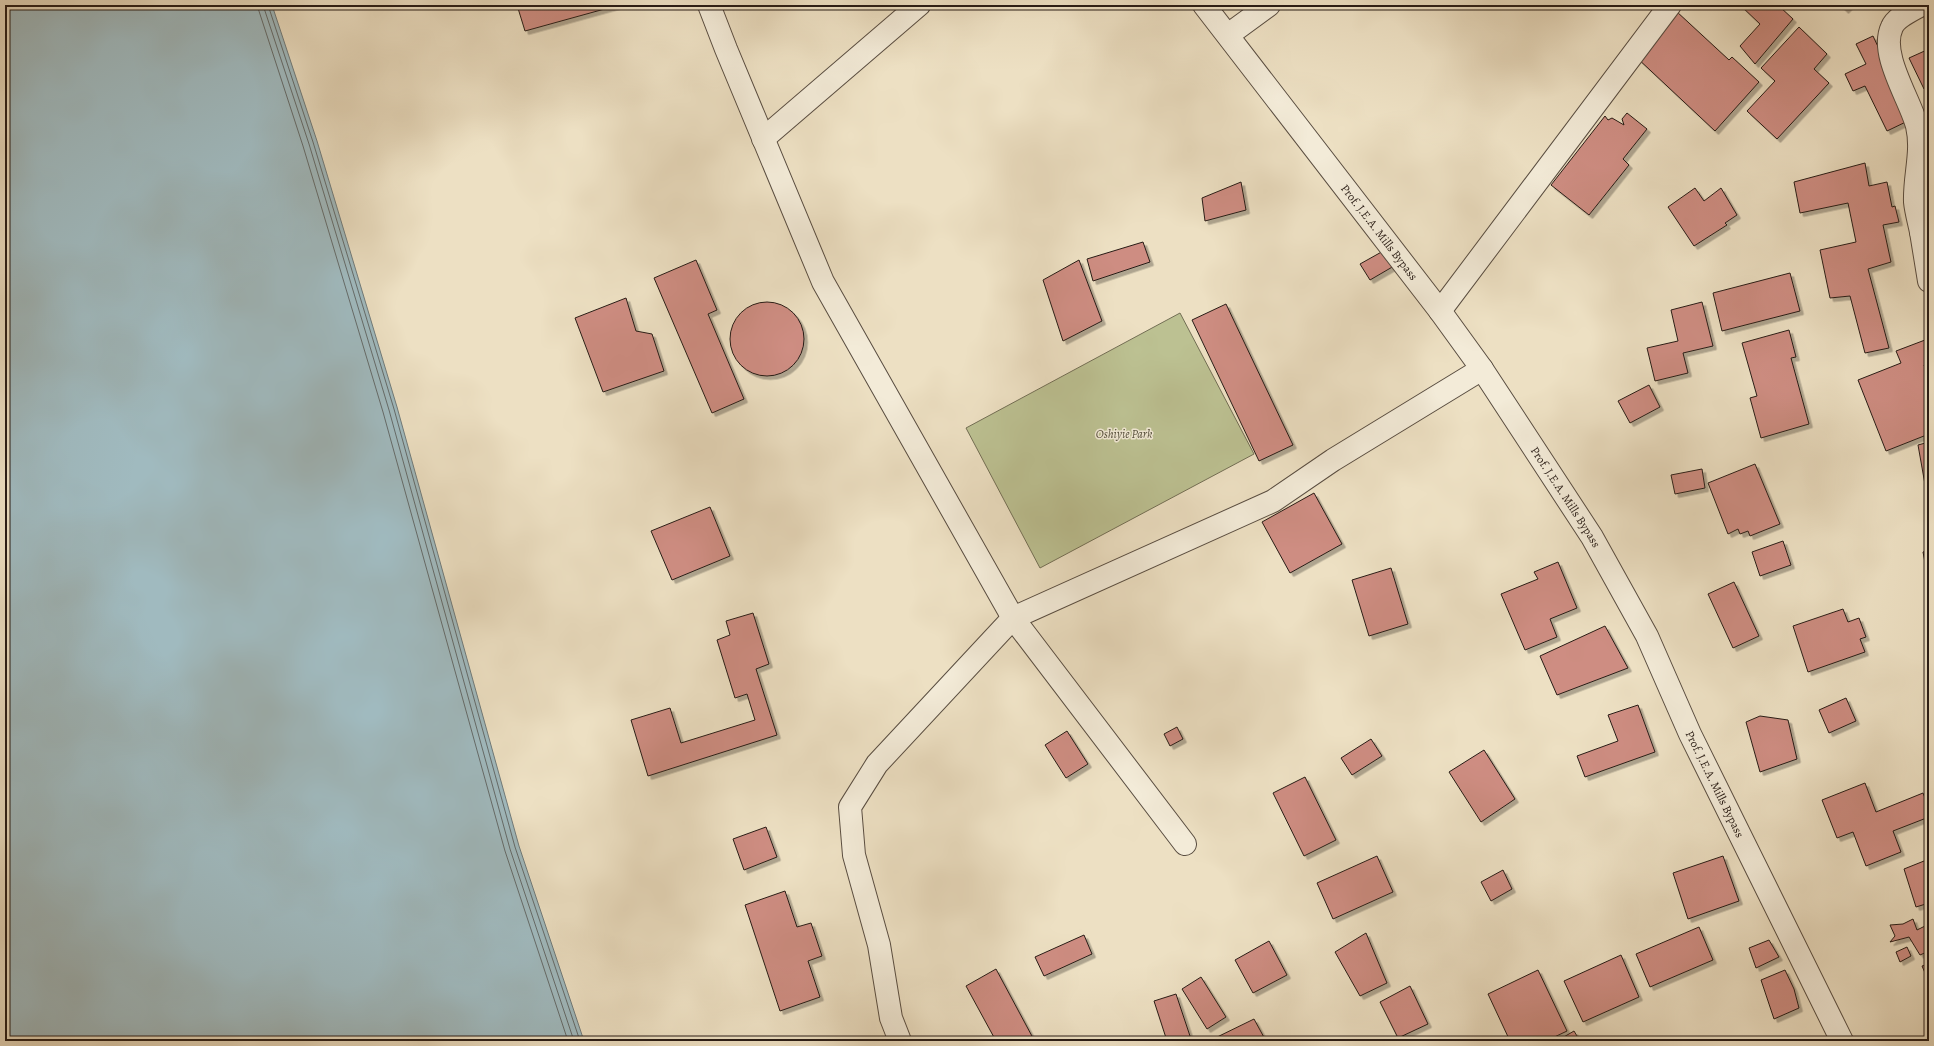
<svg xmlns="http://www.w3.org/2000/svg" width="1934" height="1046" viewBox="0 0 1934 1046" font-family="Alegreya,serif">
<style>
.green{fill:#bcc192;stroke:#726e54}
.water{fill:#a0babf;stroke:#707b7b}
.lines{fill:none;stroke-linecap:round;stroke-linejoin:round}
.shore{stroke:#646b6a;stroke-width:1}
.building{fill:#ce8d82;stroke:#281c16;filter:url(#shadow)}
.minor-casing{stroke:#594d41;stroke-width:24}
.minor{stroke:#f3ebd8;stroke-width:22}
.labels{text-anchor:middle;stroke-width:3;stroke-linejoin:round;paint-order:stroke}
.street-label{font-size:12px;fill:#281c16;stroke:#f3ebd8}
.park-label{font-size:12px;font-style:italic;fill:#544e3b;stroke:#f3ebd8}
</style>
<defs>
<filter id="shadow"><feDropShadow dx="3.5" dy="3.5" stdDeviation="0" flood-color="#0004"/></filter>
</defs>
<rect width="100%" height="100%" fill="#ede0c3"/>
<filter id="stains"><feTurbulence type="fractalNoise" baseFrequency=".005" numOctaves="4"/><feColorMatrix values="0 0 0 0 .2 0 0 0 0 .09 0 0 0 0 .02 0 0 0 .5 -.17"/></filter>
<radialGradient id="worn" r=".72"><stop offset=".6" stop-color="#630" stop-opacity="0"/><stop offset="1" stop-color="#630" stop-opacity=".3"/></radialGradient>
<polygon class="green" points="1180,313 1254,454 1040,568 966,428"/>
<polygon class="water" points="5,5 272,5 317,141 397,407 519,846 584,1041 5,1041"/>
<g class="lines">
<g class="shore">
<polyline points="257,5 303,146 383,412 505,851 568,1041"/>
<polyline points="263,5 309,144 389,410 510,849 574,1041"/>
<polyline points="268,5 313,142 394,409 515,847 580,1041"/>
</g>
</g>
<g class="building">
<polygon points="517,5 619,5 525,31"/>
<polygon points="1740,5 1782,5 1780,7 1793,19 1755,64 1740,46 1760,24"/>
<polygon points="1840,5 1850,5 1845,10"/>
<polygon points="1676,11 1729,60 1732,57 1759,82 1715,131 1635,56"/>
<polygon points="1799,27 1827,54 1814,69 1829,83 1777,139 1747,111 1775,81 1761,68"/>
<polygon points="1873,36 1912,119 1887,131 1865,86 1853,91 1845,74 1866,64 1856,44"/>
<polygon points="1929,49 1929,86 1924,89 1909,58"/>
<polygon points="1627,113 1647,129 1623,159 1629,165 1589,215 1551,185 1605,116 1608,120 1612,118 1624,125 1622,119"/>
<polygon points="1865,163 1869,186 1887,182 1892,207 1895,206 1899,222 1883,225 1891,262 1868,269 1889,348 1865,353 1850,296 1830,298 1820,250 1856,242 1848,203 1800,213 1794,182"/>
<polygon points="1241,182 1246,210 1205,221 1202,198"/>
<polygon points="1695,188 1704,201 1721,188 1737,215 1725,223 1727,225 1694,246 1668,207"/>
<polygon points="1143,242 1150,262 1093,281 1087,259"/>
<polygon points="1385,250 1394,266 1370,280 1360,264"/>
<polygon points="696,260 717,310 708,314 744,399 712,413 654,278"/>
<polygon points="1079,260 1102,321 1063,341 1043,280"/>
<polygon points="1790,273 1800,311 1722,331 1713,293"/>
<polygon points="626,298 636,331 652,334 664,371 603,392 575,318"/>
<circle cx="767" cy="339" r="37"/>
<polygon points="1702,302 1713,346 1683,353 1688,373 1655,381 1647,348 1678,341 1671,310"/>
<polygon points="1226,304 1293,445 1259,461 1192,320"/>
<polygon points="1789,330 1796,357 1791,358 1809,424 1761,438 1750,398 1757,396 1742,343"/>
<polygon points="1925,340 1929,350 1929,364 1924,365 1929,378 1929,434 1886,451 1858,380 1901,363 1896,351"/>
<polygon points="1649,385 1660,407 1630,423 1618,401"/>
<polygon points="1929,442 1929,507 1918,445"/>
<polygon points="1755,464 1780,524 1750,536 1748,531 1740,534 1738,529 1728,534 1708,483"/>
<polygon points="1702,469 1705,488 1675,494 1671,475"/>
<polygon points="1314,493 1342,544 1290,573 1262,522"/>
<polygon points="710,507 730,556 672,580 651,531"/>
<polygon points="1783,541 1791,565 1760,576 1752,552"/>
<polygon points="1929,550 1929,584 1923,552"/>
<polygon points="1558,562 1577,608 1550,619 1557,637 1525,650 1501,594 1538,579 1534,572"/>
<polygon points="1391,568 1408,624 1369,636 1352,580"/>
<polygon points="1734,582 1759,636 1733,648 1708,594"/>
<polygon points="1929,586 1929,600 1926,587"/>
<polygon points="1843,609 1848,622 1859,618 1866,637 1860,639 1865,652 1808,672 1793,626"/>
<polygon points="753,613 769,664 756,669 777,735 648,776 631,720 670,708 681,743 755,720 747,694 735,698 717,640 730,635 726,621"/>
<polygon points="1926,619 1929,619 1929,633"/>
<polygon points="1605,626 1628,668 1557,695 1540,656"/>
<polygon points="1846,698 1856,721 1829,733 1819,710"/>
<polygon points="1638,705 1655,752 1585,777 1577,756 1618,741 1608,715"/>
<polygon points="1760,716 1788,720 1797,759 1760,772 1746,722"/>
<polygon points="1177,727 1183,739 1170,746 1164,734"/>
<polygon points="1067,731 1088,764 1066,778 1045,745"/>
<polygon points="1371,739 1382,756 1352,775 1341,758"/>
<polygon points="1484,750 1515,799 1481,822 1449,772"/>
<polygon points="1305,777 1336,840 1304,856 1273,793"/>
<polygon points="1865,783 1876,812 1923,793 1929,808 1929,817 1893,831 1901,852 1866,866 1853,832 1837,838 1822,800"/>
<polygon points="766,827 777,857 744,870 733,839"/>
<polygon points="1377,856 1393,892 1333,919 1317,883"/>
<polygon points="1723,856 1739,901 1688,919 1673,873"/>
<polygon points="1929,859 1929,903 1916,907 1904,869"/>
<polygon points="1503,870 1512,889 1491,901 1481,882"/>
<polygon points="785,891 797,927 811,923 822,956 808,961 820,997 780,1011 745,905"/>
<polygon points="1913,919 1917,930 1929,924 1929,951 1920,955 1909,937 1890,942 1895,936 1890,925 1903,924"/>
<polygon points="1699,927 1713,960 1650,987 1636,954"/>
<polygon points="1366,933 1387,983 1360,996 1335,952"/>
<polygon points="1084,935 1092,954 1044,976 1035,957"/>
<polygon points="1769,940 1779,957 1756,968 1749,948"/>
<polygon points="1269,941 1287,975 1253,993 1235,960"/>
<polygon points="1907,947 1911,956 1900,962 1896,952"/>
<polygon points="1621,955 1639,997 1583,1022 1564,981"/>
<polygon points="1929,964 1929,982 1922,966"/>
<polygon points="996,969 1033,1038 1029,1041 996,1041 966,986"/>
<polygon points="1538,970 1567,1031 1546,1041 1510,1041 1488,994"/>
<polygon points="1785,970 1794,989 1799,1008 1774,1019 1761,980"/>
<polygon points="1201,977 1226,1017 1207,1029 1182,989"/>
<polygon points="1410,986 1428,1024 1398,1038 1380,1002"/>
<polygon points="1176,994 1190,1036 1185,1041 1167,1041 1154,1001"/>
<polygon points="1254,1019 1266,1041 1209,1041"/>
<polygon points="1574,1031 1580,1041 1557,1041"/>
</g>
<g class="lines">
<g class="minor-casing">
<g id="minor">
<polyline points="709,5 726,49 823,282 1013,618 1185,844"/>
<path id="s1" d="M 1204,5 L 1440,311 L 1482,369 L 1592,537 L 1647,636 L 1690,734 L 1842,1041"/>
<path d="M 1921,5 C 1913,10 1896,17 1892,27 C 1879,54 1910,99 1917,126 C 1923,152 1914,176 1915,202 C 1916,212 1919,222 1921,232 L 1929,230"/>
<polyline points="1228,35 1269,5"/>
<polyline points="763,139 919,5"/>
<polyline points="1921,232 1929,281"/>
<polyline points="1440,311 1670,5"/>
<polyline points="900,1041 891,1018 879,945 854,855 850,807 877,764 1013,618 1273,501 1333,460 1482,369"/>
</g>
</g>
<use href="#minor" class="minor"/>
</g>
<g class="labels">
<g class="street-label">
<text dy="4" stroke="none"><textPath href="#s1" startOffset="287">Prof. J.E.A. Mills Bypass</textPath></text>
<text dy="4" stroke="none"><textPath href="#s1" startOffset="611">Prof. J.E.A. Mills Bypass</textPath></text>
<text dy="4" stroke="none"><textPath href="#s1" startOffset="935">Prof. J.E.A. Mills Bypass</textPath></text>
</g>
<g class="park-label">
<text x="1124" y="438">Oshiyie Park</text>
</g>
</g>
<rect width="1934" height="1046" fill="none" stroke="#ede0c3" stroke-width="20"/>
<rect x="6" y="6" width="1922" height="1034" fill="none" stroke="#281c16" stroke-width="2"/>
<rect x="10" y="10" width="1914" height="1026" fill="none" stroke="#281c16"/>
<rect width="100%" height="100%" filter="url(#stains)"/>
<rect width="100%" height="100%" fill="url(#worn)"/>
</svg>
